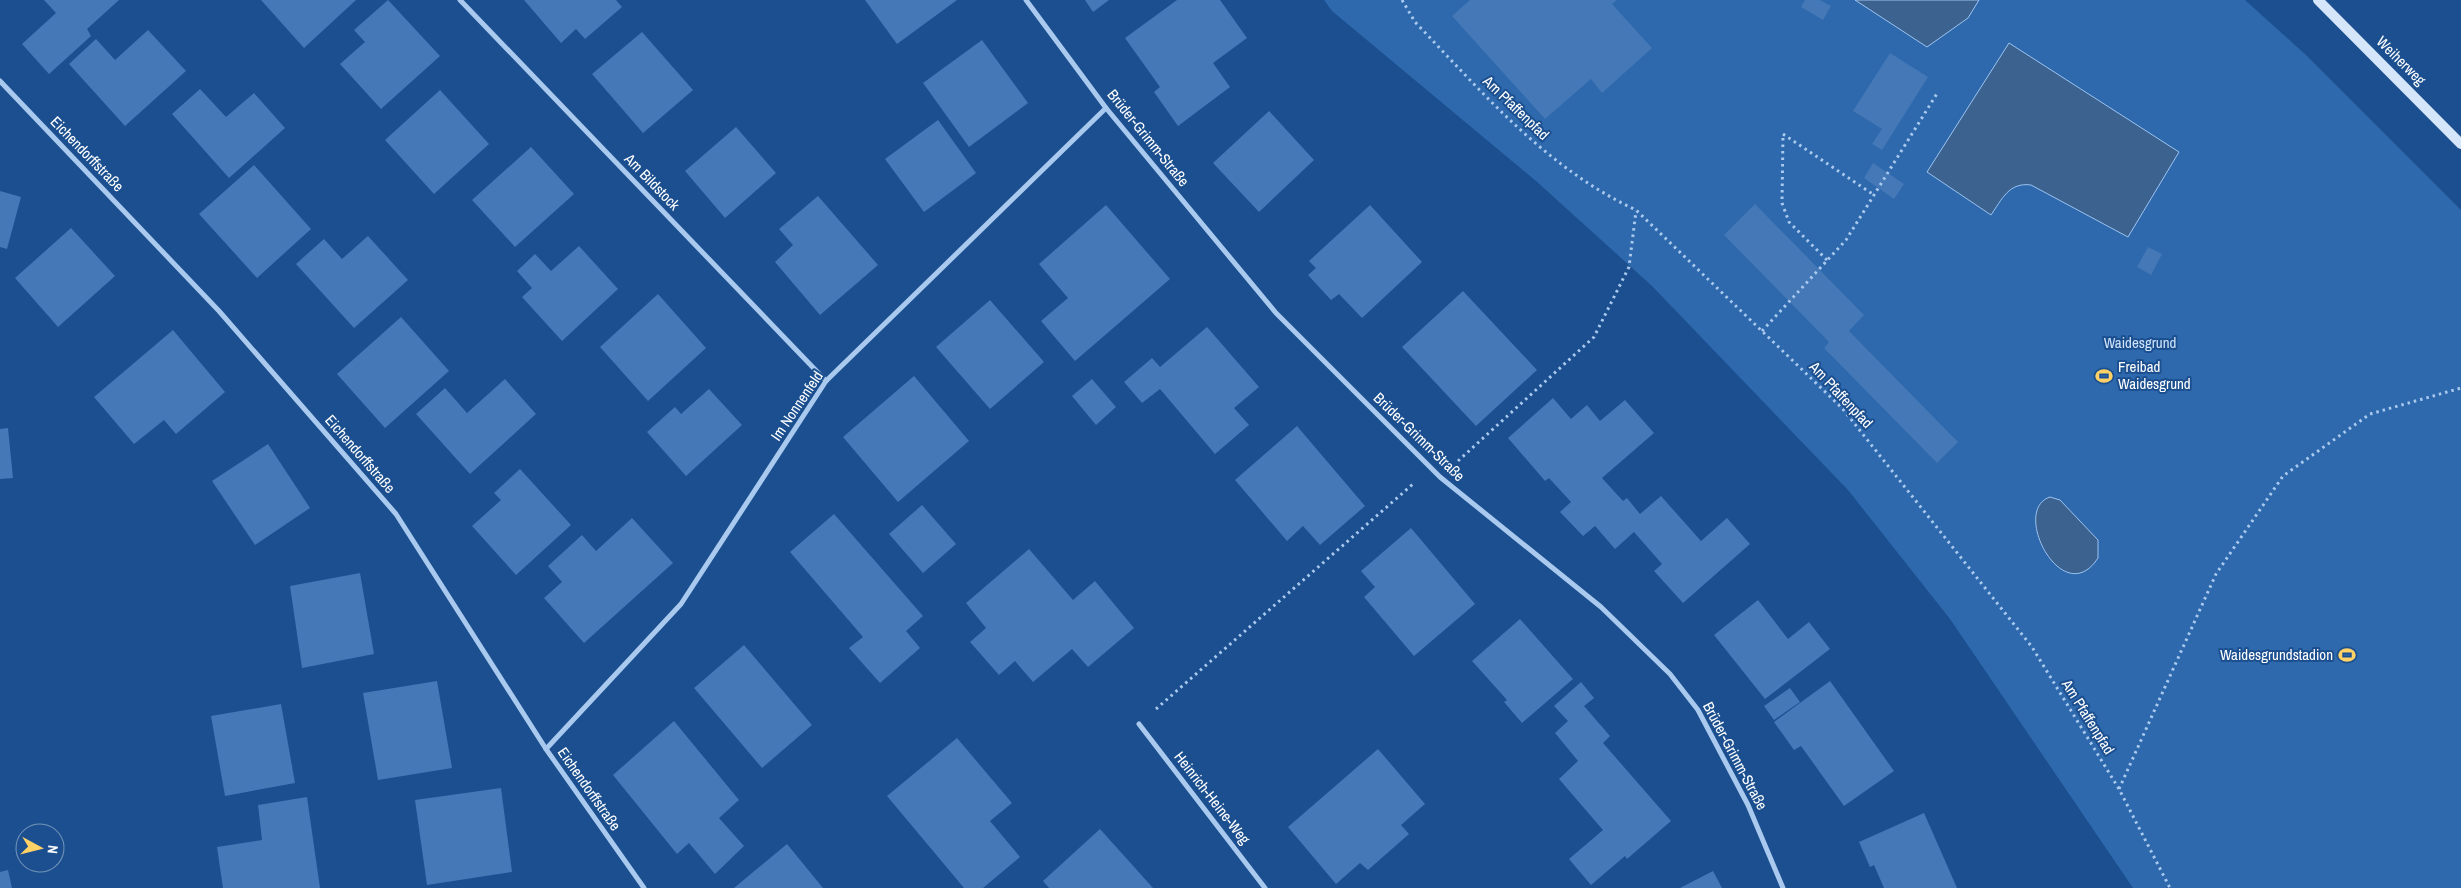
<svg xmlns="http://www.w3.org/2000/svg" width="2461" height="888" viewBox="0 0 2461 888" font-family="'Archivo Narrow',sans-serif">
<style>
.green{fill:#2e69ad}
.water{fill:#3c6290;stroke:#9cc4f0}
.building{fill:#4478b7}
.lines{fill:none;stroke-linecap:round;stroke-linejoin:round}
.path{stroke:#a9c9ee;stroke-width:3;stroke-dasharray:2.5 4;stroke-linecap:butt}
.street{stroke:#a9c9ee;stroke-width:5}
.secondary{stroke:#d6e6fa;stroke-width:10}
.labels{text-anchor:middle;stroke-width:4;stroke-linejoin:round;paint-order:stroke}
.street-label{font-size:15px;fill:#fff;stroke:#1b4f8f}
.park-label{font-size:15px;fill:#cfe3fa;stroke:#1b4f8f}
.poi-label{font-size:15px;fill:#fff;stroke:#1b4f8f;text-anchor:start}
</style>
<rect width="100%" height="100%" fill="#1b4f8f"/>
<polygon class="green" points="1324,0 2245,0 2306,55 2461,210 2461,888 2133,888 1950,619 1848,490 1652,286 1536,181 1332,11"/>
<g class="water">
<polygon points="1855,0 1979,0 1968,18 1927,47"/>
<path d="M 2009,43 L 2179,152 L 2128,237 L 2031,185 C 2009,182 2002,199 1991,215 L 1927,172 Z"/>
<path d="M 2050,497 L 2060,500 L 2098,540 L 2098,558 C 2063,612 2010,510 2050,497 Z"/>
</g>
<g class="building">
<polygon points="44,0 119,0 87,29 91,36 49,74 22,44 56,13"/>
<polygon points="261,0 356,0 304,48"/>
<polygon points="388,0 440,56 381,109 340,64 365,42 354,30"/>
<polygon points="524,0 616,0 622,7 585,39 576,29 561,43"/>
<polygon points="865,0 957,0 897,44"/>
<polygon points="1085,0 1109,0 1093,12"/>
<polygon points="1177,0 1220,0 1247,38 1213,63 1230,87 1178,126 1154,92 1160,87 1125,38"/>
<polygon points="1470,0 1617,0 1612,4 1652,48 1602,93 1591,79 1545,119 1452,16"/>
<polygon points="1805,0 1820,0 1831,6 1823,20 1801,7"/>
<polygon points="148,30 186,71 125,126 69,64 96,39 115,60"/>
<polygon points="642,32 693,90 643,133 592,74"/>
<polygon points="982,40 1028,103 969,147 923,83"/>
<polygon points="1890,53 1928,77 1882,150 1872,144 1882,129 1853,111"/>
<polygon points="200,89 226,117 254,93 285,128 229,178 172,114"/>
<polygon points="440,90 489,144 434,194 385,140"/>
<polygon points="1269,111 1314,160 1259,212 1213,163"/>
<polygon points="938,120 976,173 924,212 885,159"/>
<polygon points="736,127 776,173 725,218 685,171"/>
<polygon points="531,147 574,194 515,247 472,200"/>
<polygon points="1873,163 1904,184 1894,199 1864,178"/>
<polygon points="254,165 311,229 257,278 199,214"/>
<polygon points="0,191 21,197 7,249 0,247"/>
<polygon points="818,196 878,265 820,315 775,262 793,245 779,229"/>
<polygon points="1755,204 1864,315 1849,331 1958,442 1937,463 1824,348 1829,342 1724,235"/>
<polygon points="1106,205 1170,279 1075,361 1041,321 1068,298 1039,264"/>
<polygon points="1370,205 1422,262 1362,318 1339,294 1331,300 1308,275 1316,268 1309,261"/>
<polygon points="71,228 115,276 58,327 15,278"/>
<polygon points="368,236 408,280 354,328 296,264 324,239 342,259"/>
<polygon points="579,246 618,289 562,341 522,297 532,288 517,271 535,254 551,271"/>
<polygon points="2148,247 2162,254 2151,275 2137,267"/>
<polygon points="1463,291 1537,370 1476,426 1402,347"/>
<polygon points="658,294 706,348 648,401 600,347"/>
<polygon points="990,300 1044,362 990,409 936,347"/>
<polygon points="401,317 449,371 385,428 337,374"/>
<polygon points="1207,327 1259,387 1234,408 1249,425 1215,454 1160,389 1142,403 1124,382 1152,358 1160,367"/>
<polygon points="173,330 225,392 176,434 164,420 134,444 94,397"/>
<polygon points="914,376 969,441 898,502 843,437"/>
<polygon points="505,379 536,414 470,474 416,414 445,388 467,413"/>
<polygon points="1092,379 1116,407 1096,425 1072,396"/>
<polygon points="709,389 742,425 686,476 647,432 675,407 681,414"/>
<polygon points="1553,398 1571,419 1587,405 1600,421 1625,400 1654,433 1602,478 1623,501 1627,498 1640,514 1661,496 1701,541 1727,518 1750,544 1683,603 1654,571 1662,564 1634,532 1615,549 1595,526 1583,536 1560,512 1571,502 1549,478 1545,481 1508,438"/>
<polygon points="1297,426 1365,506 1320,545 1303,526 1287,541 1235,480"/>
<polygon points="8,428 13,478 0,479 0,429"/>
<polygon points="268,444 310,508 255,545 212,481"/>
<polygon points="520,469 571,525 516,575 472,526 501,500 494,493"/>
<polygon points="922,505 956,544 923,573 889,534"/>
<polygon points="834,514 923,616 906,631 920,648 880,683 849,648 863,637 790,552"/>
<polygon points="632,518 673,563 584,643 544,598 562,582 548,566 582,535 596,551"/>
<polygon points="1411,528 1475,604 1414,656 1364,597 1375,587 1361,571"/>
<polygon points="1029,549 1073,600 1095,581 1134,628 1088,667 1072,649 1033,682 1015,661 999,675 970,642 986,628 966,603"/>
<polygon points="360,573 374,654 302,668 290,586"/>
<polygon points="1758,600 1788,639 1809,622 1830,649 1765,699 1714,635"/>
<polygon points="1520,619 1573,679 1522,723 1504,702 1507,700 1472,661"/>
<polygon points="744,645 812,725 762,768 694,688"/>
<polygon points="437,681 452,768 378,780 363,693"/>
<polygon points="1830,681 1894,771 1844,806 1801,746 1794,750 1774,722"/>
<polygon points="1581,682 1594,698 1584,706 1610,736 1603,743 1671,821 1627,859 1625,856 1591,885 1569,859 1603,830 1559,779 1578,761 1555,733 1568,721 1554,706"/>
<polygon points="1790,688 1800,702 1774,720 1764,706"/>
<polygon points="281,704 295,783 225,796 211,716"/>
<polygon points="674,721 739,800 719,818 744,846 715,874 689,843 677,854 613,775"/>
<polygon points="957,738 1012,803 990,821 1020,857 983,888 964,888 887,796"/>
<polygon points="1378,749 1425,804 1401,825 1409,834 1368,870 1360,863 1336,884 1288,827"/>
<polygon points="501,788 512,872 427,885 415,800"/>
<polygon points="307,797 320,888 223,888 217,847 262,840 258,805"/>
<polygon points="1924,813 1957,888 1884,888 1874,865 1870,867 1859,842"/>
<polygon points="1100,829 1153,888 1049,888 1043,881"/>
<polygon points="787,844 823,888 734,888"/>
<polygon points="8,870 12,888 0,888 0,872"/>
<polygon points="1713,871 1722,888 1680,888"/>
</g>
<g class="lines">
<g class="path">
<path d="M 1402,0 L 1415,22 C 1483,93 1546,168 1636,210 L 1842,408 L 2032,647 L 2119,789 L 2170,888"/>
<polyline points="1827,260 1789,222 1782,203 1783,134 1874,195"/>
<polyline points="1762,331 1846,240 1938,92"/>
<polyline points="1458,461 1594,337 1629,267 1636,211"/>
<polyline points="1156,709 1413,484"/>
<polyline points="2119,789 2216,574 2283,476 2370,414 2461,388"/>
</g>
<g class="street">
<polyline points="460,0 826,381"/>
<polyline points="1026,0 1106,108 1276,313 1440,477 1601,607 1670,674 1698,710 1748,805 1783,888"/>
<polyline points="0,81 219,311 396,514 546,749 644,888"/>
<polyline points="1139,724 1265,888"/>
<polyline points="546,749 681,604 826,381 1106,108"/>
</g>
<polyline class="secondary" points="2318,0 2461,144"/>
</g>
<defs>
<g id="stadium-bare" transform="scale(1.35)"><path d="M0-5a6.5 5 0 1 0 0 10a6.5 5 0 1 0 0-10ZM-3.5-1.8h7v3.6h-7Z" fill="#ffd166" stroke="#1b4f8f" stroke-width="2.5" paint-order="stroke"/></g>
</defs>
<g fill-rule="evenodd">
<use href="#stadium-bare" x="2104" y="376"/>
<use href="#stadium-bare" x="2347" y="655"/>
</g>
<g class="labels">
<g class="street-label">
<text transform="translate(2401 61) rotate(45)" y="5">Weiherweg</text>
<text transform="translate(1516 108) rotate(44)" y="5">Am Pfaffenpfad</text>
<text transform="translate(1148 138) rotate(51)" y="5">Brüder-Grimm-Straße</text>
<text transform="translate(87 154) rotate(46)" y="5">Eichendorffstraße</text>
<text transform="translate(652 182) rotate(46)" y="5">Am Bildstock</text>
<text transform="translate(1841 395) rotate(47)" y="5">Am Pfaffenpfad</text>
<text transform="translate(797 406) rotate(-56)" y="5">Im Nonnenfeld</text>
<text transform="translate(1419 437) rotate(44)" y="5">Brüder-Grimm-Straße</text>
<text transform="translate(360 454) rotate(49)" y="5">Eichendorffstraße</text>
<text transform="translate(2088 717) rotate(58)" y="5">Am Pfaffenpfad</text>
<text transform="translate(1735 756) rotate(62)" y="5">Brüder-Grimm-Straße</text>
<text transform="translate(589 789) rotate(55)" y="5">Eichendorffstraße</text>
<text transform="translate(1212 798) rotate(52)" y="5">Heinrich-Heine-Weg</text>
</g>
<g class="park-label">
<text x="2140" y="348">Waidesgrund</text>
</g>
<g class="poi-label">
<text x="2118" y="372">Freibad<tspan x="2118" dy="17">Waidesgrund</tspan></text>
<text x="2333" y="660" text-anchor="end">Waidesgrundstadion</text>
</g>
</g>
<g transform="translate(40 848) rotate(97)"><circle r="24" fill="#1b4f8f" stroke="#7695bc"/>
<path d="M0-4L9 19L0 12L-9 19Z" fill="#ffd166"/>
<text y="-8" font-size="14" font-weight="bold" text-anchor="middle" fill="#ffffff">N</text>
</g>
</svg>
